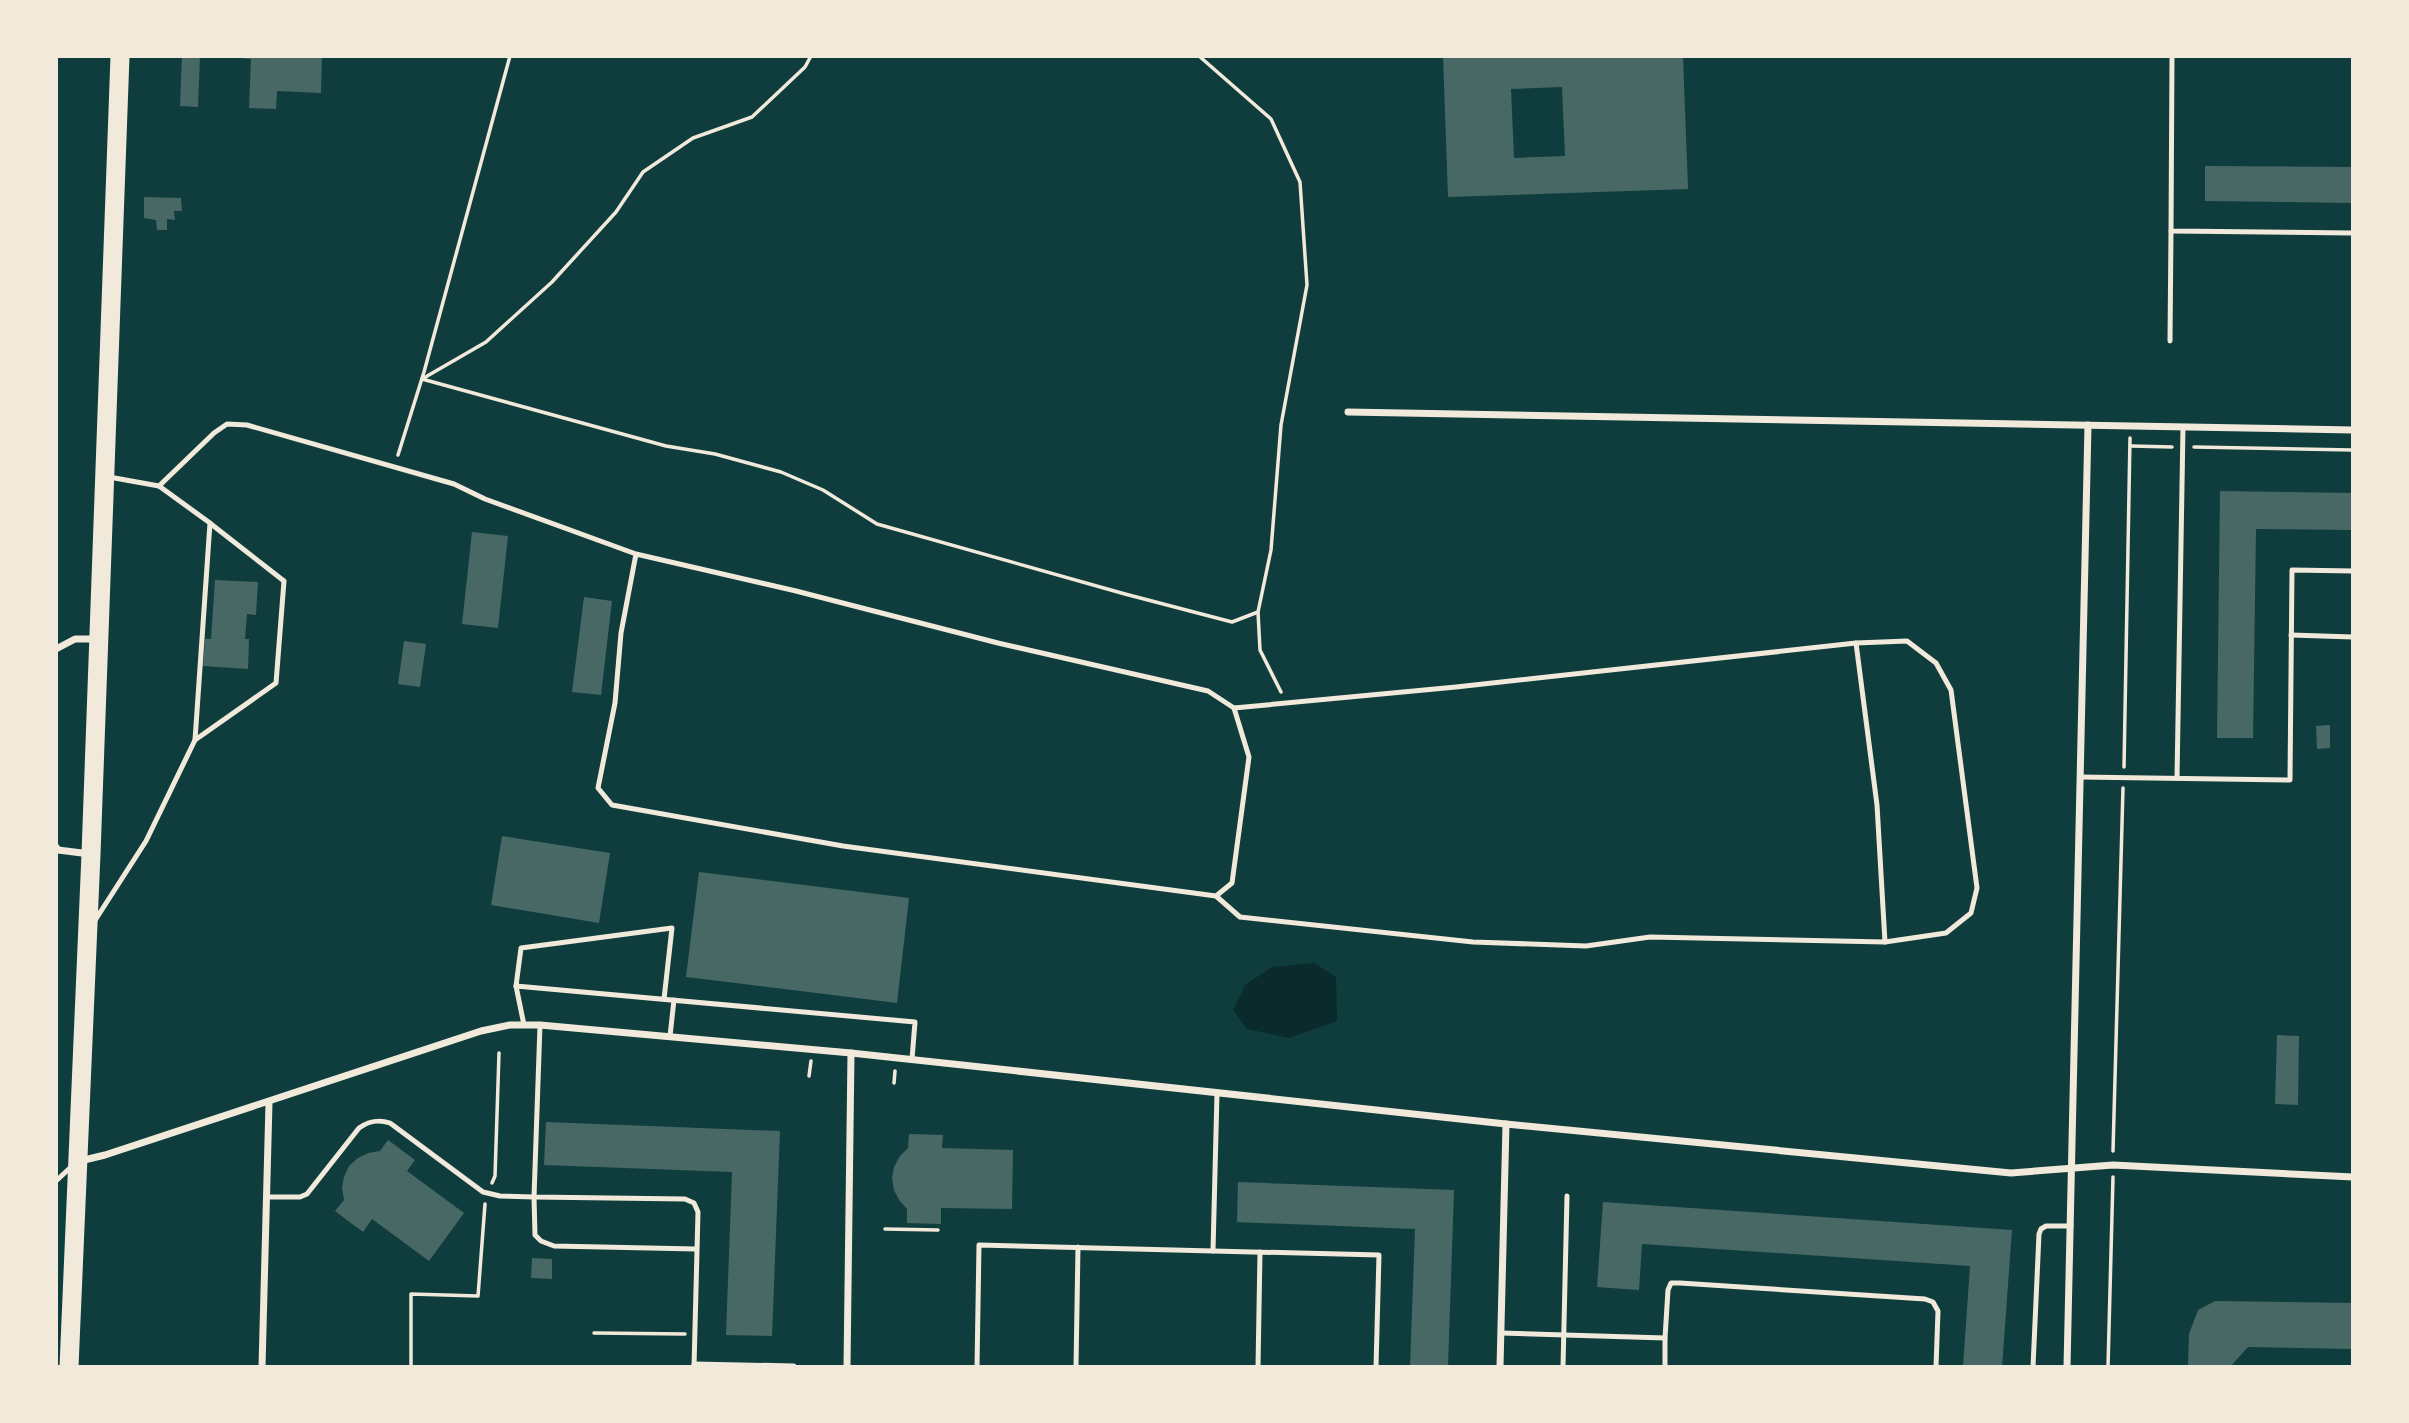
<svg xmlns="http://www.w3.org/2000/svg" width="2409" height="1423" viewBox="0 0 2409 1423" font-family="Lora,serif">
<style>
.water{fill:#0a2a2b}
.building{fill:#486865;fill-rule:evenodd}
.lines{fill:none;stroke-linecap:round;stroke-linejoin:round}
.path{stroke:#f1e9da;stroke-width:3.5}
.service{stroke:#f1e9da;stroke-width:5}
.minor{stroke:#f1e9da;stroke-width:7}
.trunk{stroke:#f1e9da;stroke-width:19}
</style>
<rect width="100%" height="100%" fill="#0f3d3e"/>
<polygon class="water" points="1314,963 1336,977 1337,1021 1289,1038 1247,1029 1233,1010 1245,985 1272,967"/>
<g class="building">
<polygon points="182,56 200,56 198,107 180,106"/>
<polygon points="241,56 322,56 321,93 277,91 276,109 249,108 251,59 241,58"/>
<path d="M 1443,56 L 1683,56 L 1688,189 L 1448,197 ZM 1562,87 L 1565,156 L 1514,158 L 1511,89 Z"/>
<polygon points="2205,166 2353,167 2353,203 2205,201"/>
<polygon points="144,197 181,198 182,211 174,211 175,220 167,219 167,230 157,230 156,220 144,218"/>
<polygon points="2220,491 2353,493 2353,530 2256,529 2253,738 2217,738"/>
<polygon points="472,532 508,536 498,628 462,624"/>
<polygon points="215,580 258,582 256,615 247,614 245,639 249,639 248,669 203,666 205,639 211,639"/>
<polygon points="584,597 612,601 601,695 572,692"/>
<polygon points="404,641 426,644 420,687 398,684"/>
<polygon points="2330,725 2330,748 2317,749 2316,726"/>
<polygon points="502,836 610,853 599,923 491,905"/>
<polygon points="699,872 909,898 897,1003 686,977"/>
<polygon points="2277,1035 2299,1036 2298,1105 2275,1104"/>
<polygon points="546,1122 780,1131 772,1336 726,1335 732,1172 544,1165"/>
<polygon points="909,1134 943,1135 942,1148 1013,1150 1012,1209 941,1208 941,1224 907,1223 907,1209 899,1200 894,1190 892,1178 894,1167 900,1156 908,1148"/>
<polygon points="388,1140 415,1160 407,1171 464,1213 429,1261 372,1219 363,1232 335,1211 344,1200 342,1188 344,1177 349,1166 358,1158 368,1153 380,1151"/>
<polygon points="1238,1182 1454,1190 1448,1367 1410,1367 1415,1229 1237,1222"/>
<polygon points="1603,1202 2012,1230 2002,1367 1963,1367 1970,1266 1642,1244 1639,1290 1597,1287"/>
<polygon points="532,1258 552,1259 552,1279 531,1278"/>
<polygon points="2215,1301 2353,1303 2353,1349 2248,1347 2230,1367 2188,1367 2189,1334 2198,1310"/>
</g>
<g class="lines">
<g class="path">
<polyline points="811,56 805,67 752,117 693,138 643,172 616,212 552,282 486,342 422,379 666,446 715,454 781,472 823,490 877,524 1125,594 1232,622 1258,612"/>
<polyline points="1199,56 1271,119 1300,182 1307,285 1281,425 1271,550 1258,612 1260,650 1281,692"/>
<polyline points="2131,446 2172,447"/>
<polyline points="2194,447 2353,450"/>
<polyline points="398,455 424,372 510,56"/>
<polyline points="2124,767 2130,438"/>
<polyline points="809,1076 811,1061"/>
<polyline points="894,1083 895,1071"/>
<polyline points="2113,1151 2123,788"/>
<polyline points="492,1183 495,1176 499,1053"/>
<polyline points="885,1229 938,1230"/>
<polyline points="594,1333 685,1334"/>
<polyline points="411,1367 411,1294 478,1296 485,1204"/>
<polyline points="2108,1367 2113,1177"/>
</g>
<g class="service">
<polyline points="2172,56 2171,231 2353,233"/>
<polyline points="2170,341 2171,231"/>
<polyline points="159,486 214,433 227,424 247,425 454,484 485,499 636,554 796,591 998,643 1208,691 1234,708 1456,687 1856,643 1907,641 1936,663 1951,690 1977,888 1971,913 1946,933 1885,942 1650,937 1586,946 1473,942 1240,917 1216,896 843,846 612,805 598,788 615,703 621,633 636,554"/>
<polyline points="2291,635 2353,637"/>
<polyline points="1856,643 1877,805 1885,942"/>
<polyline points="195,740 276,683 284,581 211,524"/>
<polyline points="2080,777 2290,780 2292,570 2353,571"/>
<polyline points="2177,778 2183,427"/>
<polyline points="1216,896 1232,883 1249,757 1234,708"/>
<polyline points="94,922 146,841 195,740 210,523 159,486 109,477"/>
<polyline points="516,986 521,948 672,928 664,999"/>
<polyline points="524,1025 516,986 915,1022 912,1059"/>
<polyline points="540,1025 534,1197 685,1199 694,1203 698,1212 694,1367"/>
<polyline points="670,1036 674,1000"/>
<polyline points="56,1181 71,1167"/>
<path d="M 267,1197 L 300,1197 L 307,1194 L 359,1128 C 369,1121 378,1119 390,1123 L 483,1192 L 500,1196 L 534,1197 L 535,1235 L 541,1241 L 554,1246 L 696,1249"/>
<polyline points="1213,1251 1379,1255 1376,1367"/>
<polyline points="1501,1333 1665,1338 1668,1290 1671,1283 1680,1283 1925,1299 1933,1302 1938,1311 1936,1367"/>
<polyline points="694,1364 794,1366"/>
<polyline points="977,1367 979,1245 1213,1251 1217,1093"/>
<polyline points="1076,1367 1078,1247"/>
<polyline points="1258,1367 1260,1252"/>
<polyline points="1563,1367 1567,1196"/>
<polyline points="1665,1367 1665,1338"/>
<polyline points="2033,1367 2039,1234 2041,1229 2046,1226 2071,1226"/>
</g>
<g class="minor">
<polyline points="1348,412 2353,430"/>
<polyline points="56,649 75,639 98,639"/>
<polyline points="56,847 58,850 90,854"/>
<polyline points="80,1161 105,1155 481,1031 510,1025 540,1025 851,1053 1506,1124 2011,1173 2113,1165 2353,1177"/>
<polyline points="262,1367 269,1103"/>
<polyline points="847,1367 851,1053"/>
<polyline points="1500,1367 1506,1124"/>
<polyline points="2067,1367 2088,425"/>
</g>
<polyline class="trunk" points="69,1367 91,854 120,56"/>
</g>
<rect width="2409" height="1423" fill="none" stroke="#f1e9da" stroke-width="116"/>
</svg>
